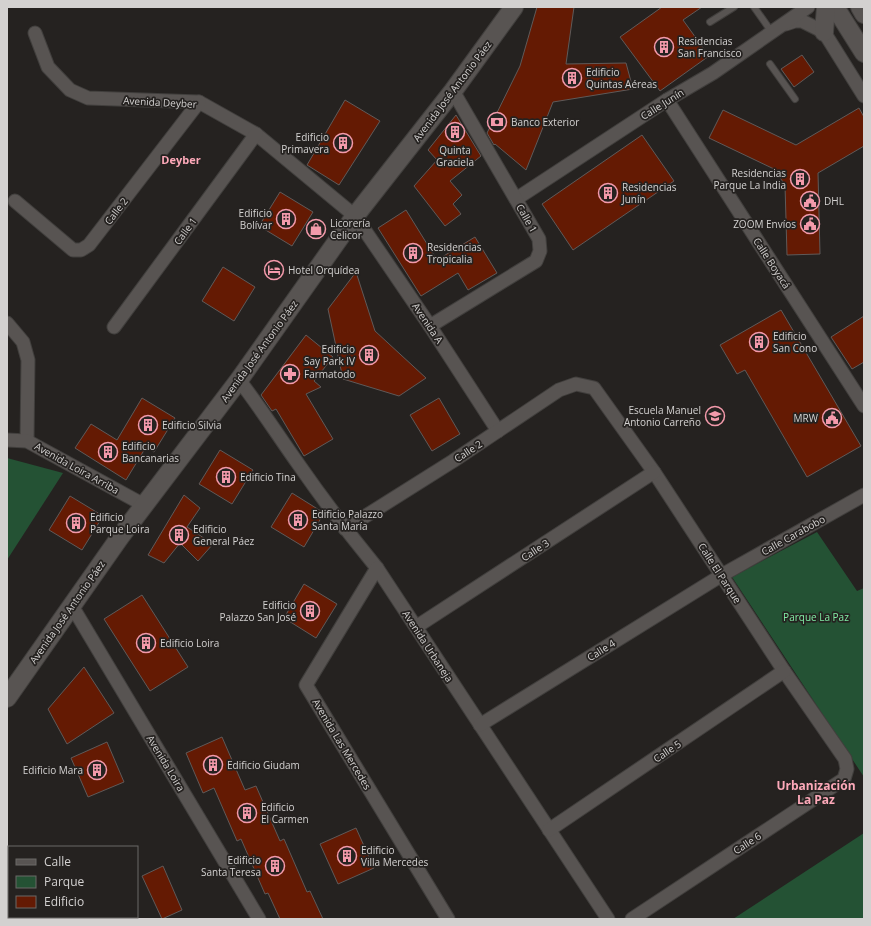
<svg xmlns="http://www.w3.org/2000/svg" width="871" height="926" viewBox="0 0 871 926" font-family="'Open Sans',sans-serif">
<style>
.green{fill:#245234}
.building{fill:#641a03;stroke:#5f5a59}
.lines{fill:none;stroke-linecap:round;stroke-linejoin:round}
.service-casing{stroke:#413f3d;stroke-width:8}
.minor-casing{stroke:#413f3d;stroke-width:15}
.secondary-casing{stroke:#413f3d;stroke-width:20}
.service{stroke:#585452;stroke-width:6}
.minor{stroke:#585452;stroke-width:13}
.secondary{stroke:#585452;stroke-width:18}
.labels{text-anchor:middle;stroke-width:3.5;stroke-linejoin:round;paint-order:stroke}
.poi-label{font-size:10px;fill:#d3d1d0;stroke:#252220;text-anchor:start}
.street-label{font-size:10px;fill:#d3d1d0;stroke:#252220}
.park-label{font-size:10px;fill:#81eca5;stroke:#252220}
.neighbourhood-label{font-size:11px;font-weight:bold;fill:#fda9b9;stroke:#252220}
.quarter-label{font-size:12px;font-weight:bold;fill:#fda9b9;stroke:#252220}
</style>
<rect width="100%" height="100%" fill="#252220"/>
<g class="green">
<polygon points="7,458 63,473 7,560"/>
<polygon points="817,532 857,591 864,588 864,777 732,577"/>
<polygon points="864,833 864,919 733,919"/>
</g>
<g class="building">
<polygon points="537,7 574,7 566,64 626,63 633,89 553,102 526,170 495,144 494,145 487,133 520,66"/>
<polygon points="662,7 702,7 683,20 709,56 660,91 620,37"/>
<polygon points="802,55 814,72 794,87 781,69"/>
<polygon points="345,100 380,121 339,185 307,165"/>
<polygon points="859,108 864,117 864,146 818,173 820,254 787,255 785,185 774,169 709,138 723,110 796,145"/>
<polygon points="456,115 481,156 450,181 462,195 453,204 461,214 445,226 414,186 437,160 428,150"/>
<polygon points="642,135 674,181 573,250 542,204"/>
<polygon points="280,192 313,212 292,246 259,226"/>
<polygon points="406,210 437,260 475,237 497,273 468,290 458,273 421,296 378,228"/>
<polygon points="223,267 255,287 234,321 202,301"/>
<polygon points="356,272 375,331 426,378 399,396 343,379 328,309"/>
<polygon points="781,310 861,446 807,477 745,370 737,374 720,345"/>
<polygon points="864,316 864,362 852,369 831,337"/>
<polygon points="306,335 333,357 314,381 321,387 306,394 333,439 304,456 276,409 272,411 261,395"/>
<polygon points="142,398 175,418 154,452 146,447 126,480 75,448 91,424 117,440"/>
<polygon points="439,398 460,434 432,451 410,415"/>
<polygon points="220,450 253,470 232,504 199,484"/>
<polygon points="292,493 324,513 304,547 271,527"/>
<polygon points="184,495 200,508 187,527 213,544 198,561 180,543 164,563 148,555"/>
<polygon points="70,496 103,516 82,550 49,530"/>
<polygon points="304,584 337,604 316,638 284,618"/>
<polygon points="142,595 188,667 150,691 104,619"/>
<polygon points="84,667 114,713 67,744 48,709"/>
<polygon points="222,737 245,790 256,786 280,841 284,839 307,892 310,891 323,919 280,919 268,893 265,894 241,839 237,841 214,788 203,793 186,753"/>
<polygon points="107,742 124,782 88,797 71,758"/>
<polygon points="356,828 374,868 338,884 320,844"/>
<polygon points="163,866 182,910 162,919 142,876"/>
</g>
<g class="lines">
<g class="service-casing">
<g id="service">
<polyline points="754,7 771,31"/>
<polyline points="710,22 734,7"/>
<polyline points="770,64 795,99"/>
</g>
</g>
<g class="minor-casing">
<g id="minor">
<polyline points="786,24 795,21 802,21 824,32 864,96"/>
<polyline points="35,33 48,67 70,90 88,98 199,102 256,134 355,216 430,326 498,431"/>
<polyline points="667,100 864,406"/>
<polyline points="516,199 667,100 713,73 808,7"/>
<polyline points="15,201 73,250 81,250 89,245 199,102"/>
<polyline points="7,323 23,342 28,360 27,441"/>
<polyline points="430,326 536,261 540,251 539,239 453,91"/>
<polyline points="114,327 256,134"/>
<path d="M 239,380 C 260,407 279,437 299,465 C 324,501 350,535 377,568 L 608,919"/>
<polyline points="7,440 27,441 144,505"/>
<polyline points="345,529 453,461 559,390 576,384 594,388 654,472 784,671 845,759 847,769 844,779 632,919"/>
<polyline points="377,568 306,685 448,919"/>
<polyline points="72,606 259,919"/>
<polyline points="416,627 654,472"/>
<polyline points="480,725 722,575 864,495"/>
<polyline points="549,830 784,671"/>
<polyline points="7,874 9,877"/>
<polyline points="33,917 34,919"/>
</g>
</g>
<g class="secondary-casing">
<g id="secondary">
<polyline points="835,7 864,53"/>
<polyline points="860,7 864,14"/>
<polyline points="824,32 826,7"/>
<polyline points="7,698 120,537 239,380 355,216 453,91 514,7"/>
</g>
</g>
<use href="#service" class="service"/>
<use href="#minor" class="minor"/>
<use href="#secondary" class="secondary"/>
</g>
<defs>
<g id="building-ring" transform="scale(1)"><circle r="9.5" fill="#252220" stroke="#f39aab" stroke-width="1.5"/><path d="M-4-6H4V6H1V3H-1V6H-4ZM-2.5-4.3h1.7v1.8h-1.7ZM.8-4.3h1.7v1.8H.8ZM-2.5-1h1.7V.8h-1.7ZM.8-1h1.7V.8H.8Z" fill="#f39aab"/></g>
<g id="bank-ring" transform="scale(1)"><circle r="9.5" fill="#252220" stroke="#f39aab" stroke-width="1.5"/><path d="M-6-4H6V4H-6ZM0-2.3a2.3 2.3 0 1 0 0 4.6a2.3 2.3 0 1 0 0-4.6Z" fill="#f39aab"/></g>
<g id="civic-ring" transform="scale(1)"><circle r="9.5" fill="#252220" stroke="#f39aab" stroke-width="1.5"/><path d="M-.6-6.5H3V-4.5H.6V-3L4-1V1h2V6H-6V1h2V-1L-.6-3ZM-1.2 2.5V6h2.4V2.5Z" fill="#f39aab"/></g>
<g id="shop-ring" transform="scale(1)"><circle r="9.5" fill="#252220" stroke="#f39aab" stroke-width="1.5"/><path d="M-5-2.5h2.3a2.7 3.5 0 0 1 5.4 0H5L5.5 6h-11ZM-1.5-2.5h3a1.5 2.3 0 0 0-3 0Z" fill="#f39aab"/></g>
<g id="hotel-ring" transform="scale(1)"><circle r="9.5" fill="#252220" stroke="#f39aab" stroke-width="1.5"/><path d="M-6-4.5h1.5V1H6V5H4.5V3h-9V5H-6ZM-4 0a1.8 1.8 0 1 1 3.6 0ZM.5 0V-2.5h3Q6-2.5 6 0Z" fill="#f39aab"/></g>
<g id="pharmacy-ring" transform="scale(1)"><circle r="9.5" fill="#252220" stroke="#f39aab" stroke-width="1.5"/><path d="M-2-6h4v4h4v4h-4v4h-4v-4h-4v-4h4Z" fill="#f39aab"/></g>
<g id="school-ring" transform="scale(1)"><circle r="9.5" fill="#252220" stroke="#f39aab" stroke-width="1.5"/><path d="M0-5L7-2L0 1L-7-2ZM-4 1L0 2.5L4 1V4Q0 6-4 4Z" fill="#f39aab"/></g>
</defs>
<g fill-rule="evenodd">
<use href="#building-ring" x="664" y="47"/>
<use href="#building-ring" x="572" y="78"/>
<use href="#bank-ring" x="497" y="122"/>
<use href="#building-ring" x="455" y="132"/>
<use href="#building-ring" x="343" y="143"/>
<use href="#building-ring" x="800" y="179"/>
<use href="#building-ring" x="608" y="193"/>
<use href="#civic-ring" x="810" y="201"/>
<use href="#building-ring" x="286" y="219"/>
<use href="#civic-ring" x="810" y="224"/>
<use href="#shop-ring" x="316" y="229"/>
<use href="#building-ring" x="413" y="253"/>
<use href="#hotel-ring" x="274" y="270"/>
<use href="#building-ring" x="759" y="342"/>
<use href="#building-ring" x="369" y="355"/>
<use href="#pharmacy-ring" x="290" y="374"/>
<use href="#school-ring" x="715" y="416"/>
<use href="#civic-ring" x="832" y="418"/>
<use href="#building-ring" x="148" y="425"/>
<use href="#building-ring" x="108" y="452"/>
<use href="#building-ring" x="226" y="477"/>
<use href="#building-ring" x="298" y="520"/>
<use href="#building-ring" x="76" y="523"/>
<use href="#building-ring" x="179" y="535"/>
<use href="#building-ring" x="310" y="611"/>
<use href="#building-ring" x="146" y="643"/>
<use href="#building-ring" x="213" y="765"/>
<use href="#building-ring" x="97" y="770"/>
<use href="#building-ring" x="247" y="813"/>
<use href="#building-ring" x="347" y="856"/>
<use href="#building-ring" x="275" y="866"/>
</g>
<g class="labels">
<g class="poi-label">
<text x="678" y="45">Residencias<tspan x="678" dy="12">San Francisco</tspan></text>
<text x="586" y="76">Edificio<tspan x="586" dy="12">Quintas Aéreas</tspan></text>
<text x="511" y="126">Banco Exterior</text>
<text x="329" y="141" text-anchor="end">Edificio<tspan x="329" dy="12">Primavera</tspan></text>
<text x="455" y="154" text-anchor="middle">Quinta<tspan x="455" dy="12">Graciela</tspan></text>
<text x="786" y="177" text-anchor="end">Residencias<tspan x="786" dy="12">Parque La India</tspan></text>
<text x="622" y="191">Residencias<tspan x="622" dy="12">Junín</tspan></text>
<text x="824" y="205">DHL</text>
<text x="272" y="217" text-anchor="end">Edificio<tspan x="272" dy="12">Bolívar</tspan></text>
<text x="330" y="227">Licorería<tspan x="330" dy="12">Celicor</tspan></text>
<text x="796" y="228" text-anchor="end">ZOOM Envíos</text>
<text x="427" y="251">Residencias<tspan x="427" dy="12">Tropicalia</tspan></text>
<text x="288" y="274">Hotel Orquídea</text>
<text x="773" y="340">Edificio<tspan x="773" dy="12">San Cono</tspan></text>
<text x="355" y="353" text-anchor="end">Edificio<tspan x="355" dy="12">Say Park IV</tspan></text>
<text x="304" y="378">Farmatodo</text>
<text x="701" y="414" text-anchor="end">Escuela Manuel<tspan x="701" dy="12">Antonio Carreño</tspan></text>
<text x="818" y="422" text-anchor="end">MRW</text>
<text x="162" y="429">Edificio Silvia</text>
<text x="122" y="450">Edificio<tspan x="122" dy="12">Bancanarias</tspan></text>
<text x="240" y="481">Edificio Tina</text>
<text x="312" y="518">Edificio Palazzo<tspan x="312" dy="12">Santa María</tspan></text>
<text x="90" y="521">Edificio<tspan x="90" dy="12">Parque Loira</tspan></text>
<text x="193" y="533">Edificio<tspan x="193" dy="12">General Páez</tspan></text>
<text x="296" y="609" text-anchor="end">Edificio<tspan x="296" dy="12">Palazzo San José</tspan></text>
<text x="160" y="647">Edificio Loira</text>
<text x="227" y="769">Edificio Giudam</text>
<text x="83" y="774" text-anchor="end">Edificio Mara</text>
<text x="261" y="811">Edificio<tspan x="261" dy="12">El Carmen</tspan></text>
<text x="361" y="854">Edificio<tspan x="361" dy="12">Villa Mercedes</tspan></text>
<text x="261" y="864" text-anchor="end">Edificio<tspan x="261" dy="12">Santa Teresa</tspan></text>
</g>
<g class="street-label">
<text transform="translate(452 91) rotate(-53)" y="4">Avenida José Antonio Páez</text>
<text transform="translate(160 102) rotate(3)" y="4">Avenida Deyber</text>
<text transform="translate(662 104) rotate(-32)" y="4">Calle Junín</text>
<text transform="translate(116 211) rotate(-52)" y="4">Calle 2</text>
<text transform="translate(527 218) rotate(60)" y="4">Calle 1</text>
<text transform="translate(185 231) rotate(-54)" y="4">Calle 1</text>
<text transform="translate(772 263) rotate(57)" y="4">Calle Boyacá</text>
<text transform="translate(428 323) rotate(56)" y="4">Avenida A</text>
<text transform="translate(259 351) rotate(-54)" y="4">Avenida José Antonio Páez</text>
<text transform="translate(468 451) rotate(-33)" y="4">Calle 2</text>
<text transform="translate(77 468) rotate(29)" y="4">Avenida Loira Arriba</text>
<text transform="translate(793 535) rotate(-29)" y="4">Calle Carabobo</text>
<text transform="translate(535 550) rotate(-33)" y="4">Calle 3</text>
<text transform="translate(720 573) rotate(57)" y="4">Calle El Parque</text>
<text transform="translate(67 612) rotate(-55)" y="4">Avenida José Antonio Páez</text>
<text transform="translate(428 646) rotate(57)" y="4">Avenida Urbaneja</text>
<text transform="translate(601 650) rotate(-32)" y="4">Calle 4</text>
<text transform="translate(342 744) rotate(59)" y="4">Avenida Las Mercedes</text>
<text transform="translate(667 751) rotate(-34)" y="4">Calle 5</text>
<text transform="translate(166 763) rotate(59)" y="4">Avenida Loira</text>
<text transform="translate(747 843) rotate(-33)" y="4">Calle 6</text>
</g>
<g class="park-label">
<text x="816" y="621">Parque La Paz</text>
</g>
<g class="neighbourhood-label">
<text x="181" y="164">Deyber</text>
</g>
<g class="quarter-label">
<text x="816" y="790">Urbanización<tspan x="816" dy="14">La Paz</tspan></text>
</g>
</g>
<rect width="871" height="926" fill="none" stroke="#d3d1d0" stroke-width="16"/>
<rect x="8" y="846" width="130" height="72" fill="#252220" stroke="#6b6866"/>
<rect x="16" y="859" width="20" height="6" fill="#585452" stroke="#6b6866"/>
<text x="44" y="866" font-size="12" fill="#d3d1d0">Calle</text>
<rect x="16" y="876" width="20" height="12" fill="#245234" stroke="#6b6866"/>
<text x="44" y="886" font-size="12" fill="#d3d1d0">Parque</text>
<rect x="16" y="896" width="20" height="12" fill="#641a03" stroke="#6b6866"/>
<text x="44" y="906" font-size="12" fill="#d3d1d0">Edificio</text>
</svg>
